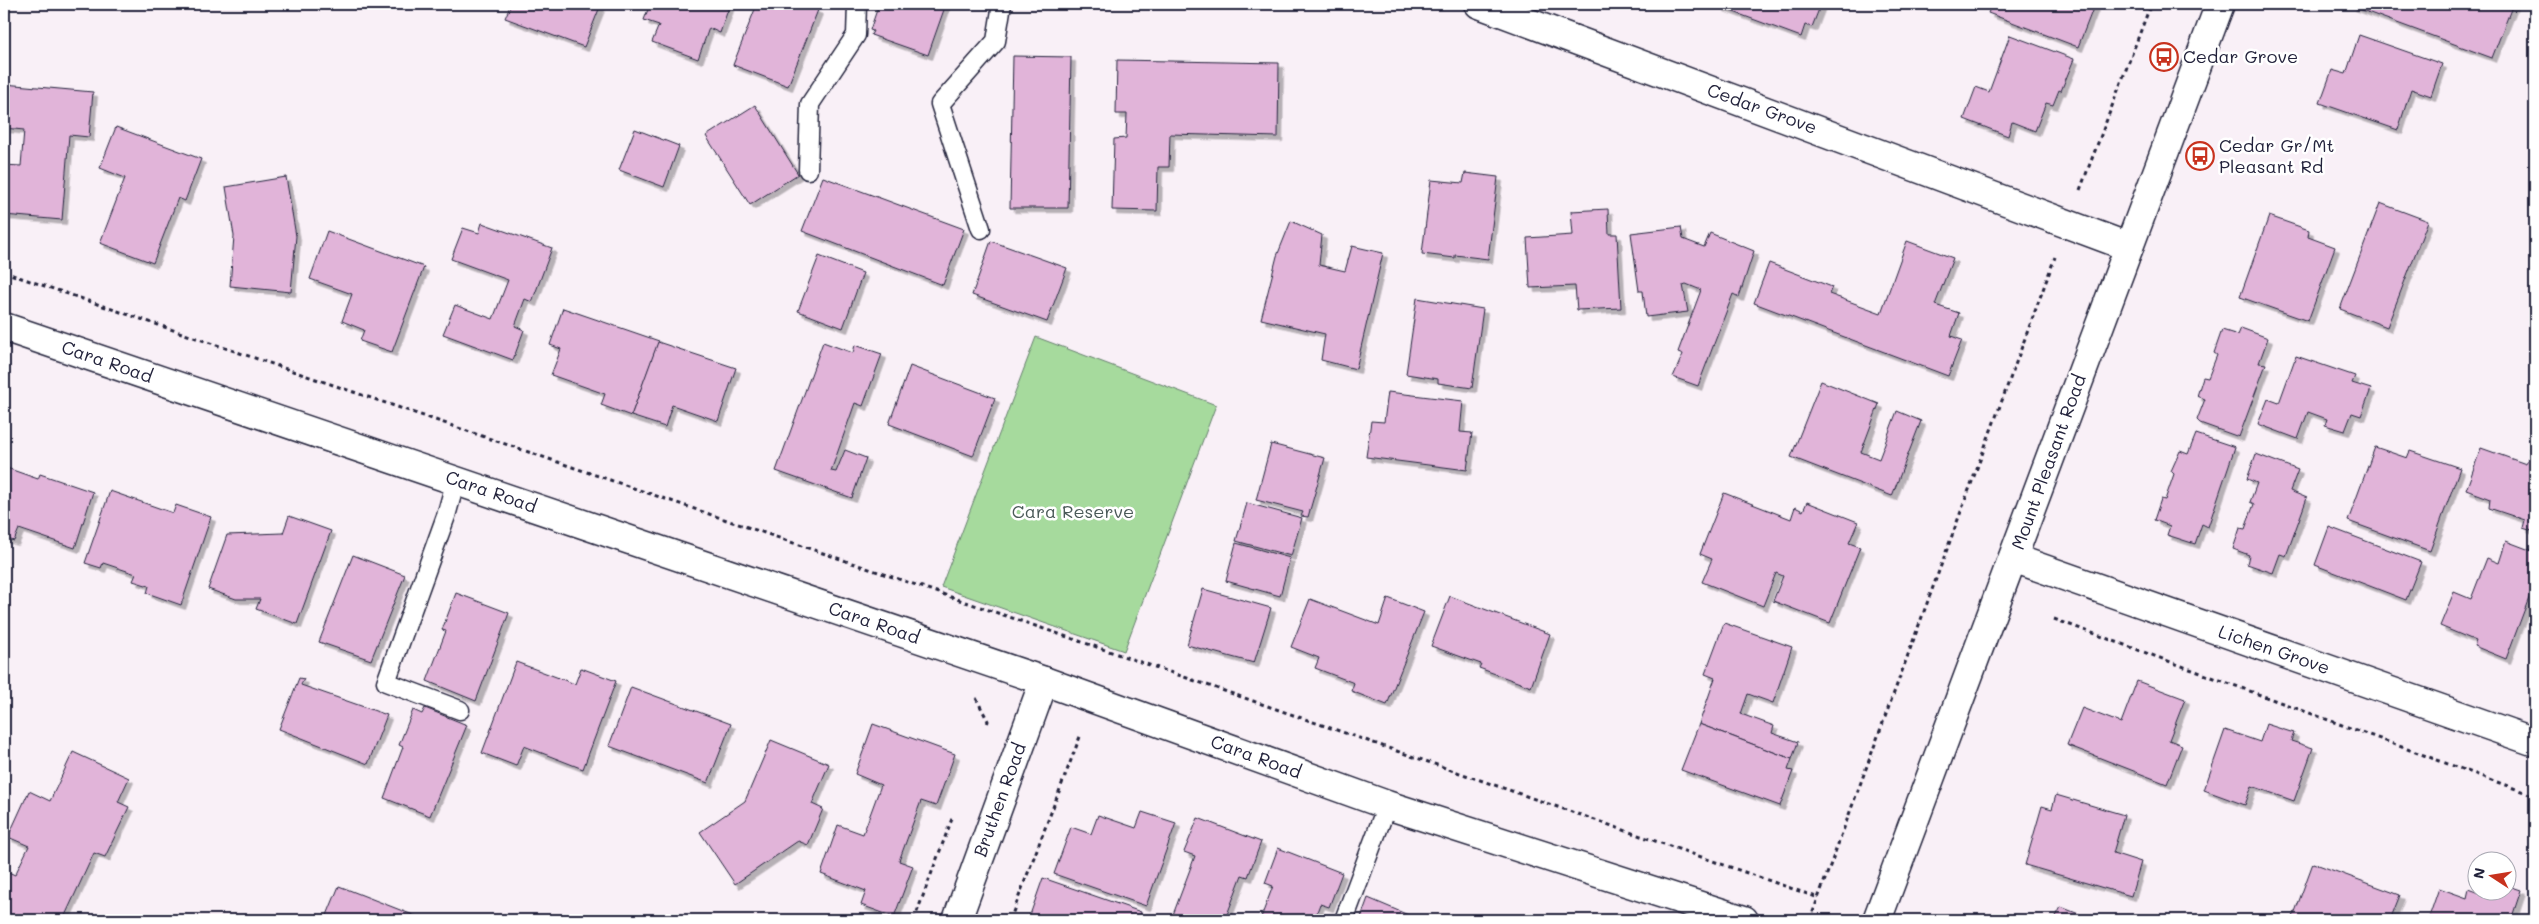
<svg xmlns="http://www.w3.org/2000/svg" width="2539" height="924" font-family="Mali,sans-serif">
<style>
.green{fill:#a6da9d;stroke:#647e6c}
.building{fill:#e1b4d9;stroke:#22223b;filter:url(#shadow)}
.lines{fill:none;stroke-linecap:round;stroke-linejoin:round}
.lane-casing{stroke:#22223b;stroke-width:21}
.street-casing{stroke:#22223b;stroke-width:31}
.secondary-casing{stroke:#22223b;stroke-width:31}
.path{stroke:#22223b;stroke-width:3;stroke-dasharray:4 4;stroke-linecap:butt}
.lane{stroke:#fff;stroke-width:18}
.street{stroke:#fff;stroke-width:28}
.secondary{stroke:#fff;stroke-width:28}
.labels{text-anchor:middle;stroke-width:5;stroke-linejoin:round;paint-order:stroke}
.poi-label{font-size:18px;fill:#22223b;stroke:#fff;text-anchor:start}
.street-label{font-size:18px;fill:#22223b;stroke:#fff}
.park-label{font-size:18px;fill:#4a5958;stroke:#fff}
</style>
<defs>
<filter id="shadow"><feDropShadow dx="4.5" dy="4.5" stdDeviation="0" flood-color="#0004"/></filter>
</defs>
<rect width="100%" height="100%" fill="#f9f0f7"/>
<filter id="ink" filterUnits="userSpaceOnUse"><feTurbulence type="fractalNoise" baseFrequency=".02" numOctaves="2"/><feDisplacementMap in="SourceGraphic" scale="10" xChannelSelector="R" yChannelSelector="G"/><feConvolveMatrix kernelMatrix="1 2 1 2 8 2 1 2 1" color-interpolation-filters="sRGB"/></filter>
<g filter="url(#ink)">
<polygon class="green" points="1036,337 1216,405 1124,651 941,587"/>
<g class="building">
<polygon points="511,4 601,4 584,47 505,18"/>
<polygon points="650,4 730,4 720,33 709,28 698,59 652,42 659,25 644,20"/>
<polygon points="757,4 802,4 818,10 788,86 733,65"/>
<polygon points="879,4 946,4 928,55 871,35 873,31 870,30"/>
<polygon points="1721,4 1821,4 1812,27 1805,25 1801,37 1720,7"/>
<polygon points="1992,4 2089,4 2094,6 2078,47 1988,13"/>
<polygon points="2352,4 2513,4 2492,58 2351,6"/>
<polygon points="2010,35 2074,59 2061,91 2059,90 2053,105 2046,103 2035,131 2012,122 2008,136 1964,119 1976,87 1989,92"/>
<polygon points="2359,35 2442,64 2431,96 2411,89 2398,130 2320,103 2332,70 2346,74"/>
<polygon points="1013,56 1071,57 1068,208 1010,208"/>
<polygon points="1117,60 1279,63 1278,137 1170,134 1169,167 1158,167 1157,211 1112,210 1114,139 1126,138 1127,114 1116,114"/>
<polygon points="4,84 93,92 89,137 69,135 62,220 4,215 4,165 21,166 24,130 4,128"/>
<polygon points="755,105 798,174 750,205 706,136"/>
<polygon points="116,127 201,159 185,201 178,198 153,263 100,243 125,178 100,168"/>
<polygon points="635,129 679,146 664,187 619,170"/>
<polygon points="1465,173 1498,177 1488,259 1455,255 1455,258 1422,254 1431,180 1463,183"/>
<polygon points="286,177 296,236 291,292 230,286 234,236 226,187"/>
<polygon points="823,177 964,229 943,285 802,231"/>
<polygon points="2380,203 2428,221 2387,327 2340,309"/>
<polygon points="1608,209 1609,234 1617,234 1621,308 1577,310 1575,286 1530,288 1527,238 1573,235 1571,211"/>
<polygon points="2269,216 2309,230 2308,237 2335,247 2308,321 2240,297"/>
<polygon points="1291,221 1322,235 1319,265 1345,271 1352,246 1383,253 1356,369 1321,360 1325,334 1261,319 1277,256"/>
<polygon points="482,223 552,248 532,302 525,299 515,326 524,330 513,360 443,334 455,305 493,319 508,280 451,259 463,228 479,233"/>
<polygon points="1681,227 1683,239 1704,247 1710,233 1754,251 1739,297 1733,294 1698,386 1673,377 1683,354 1678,352 1701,290 1686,284 1683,285 1688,312 1646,317 1643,291 1639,291 1631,233"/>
<polygon points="327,231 424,267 392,352 360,341 364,330 342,321 352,294 310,279"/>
<polygon points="991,241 1067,268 1047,322 972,295"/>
<polygon points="1907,241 1953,258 1935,305 1959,313 1951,336 1962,340 1948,376 1754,303 1769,263 1832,287 1829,294 1881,313"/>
<polygon points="819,256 863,273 843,328 798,311"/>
<polygon points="1417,298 1483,309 1472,388 1438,383 1438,379 1406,374"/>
<polygon points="563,308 659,341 631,416 601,405 605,394 551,375 561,349 550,345"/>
<polygon points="2241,328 2268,338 2259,363 2266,364 2239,437 2200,423 2197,420 2205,399 2197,396 2203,377 2208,378 2217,355 2214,353 2222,330 2238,335"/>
<polygon points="658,342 736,368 718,421 672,405 665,427 631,416"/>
<polygon points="823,342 853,353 855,345 882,354 863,406 855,403 831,471 836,472 845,450 866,458 852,498 776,471"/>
<polygon points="2296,356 2355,376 2352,383 2371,389 2361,416 2352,413 2345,431 2325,425 2327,419 2308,412 2298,439 2258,424 2268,399 2279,403"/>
<polygon points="910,366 995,398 973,456 889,424"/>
<polygon points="1821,381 1879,404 1861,452 1879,459 1897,411 1921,421 1892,496 1791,457"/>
<polygon points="1388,392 1463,401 1460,432 1472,433 1467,470 1366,457 1371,421 1384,422"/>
<polygon points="2196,434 2235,447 2208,527 2202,524 2195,544 2167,535 2170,526 2154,520 2161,499 2165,500 2174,474 2171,471 2180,451 2188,454"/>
<polygon points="2535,437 2535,532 2523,528 2525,520 2489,508 2490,499 2466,490 2481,448 2526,464"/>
<polygon points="1271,444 1325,458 1308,517 1301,516 1303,512 1256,500"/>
<polygon points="2375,447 2407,458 2410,451 2460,468 2430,551 2348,521"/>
<polygon points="2256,454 2298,470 2290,491 2307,498 2286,556 2280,554 2273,573 2247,564 2249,555 2233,549 2240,528 2245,529 2254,504 2250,502 2257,483 2247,479"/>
<polygon points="4,467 38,479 40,474 93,492 75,548 19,529 14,541 4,538 4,540"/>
<polygon points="110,491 173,513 176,505 211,517 181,605 147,593 149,586 133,581 136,574 103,563 101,568 85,563"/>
<polygon points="1724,493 1791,519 1795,507 1803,511 1807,502 1858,522 1849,543 1860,547 1830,623 1773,601 1783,576 1776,573 1763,606 1702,582 1712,559 1700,554"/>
<polygon points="1247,503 1302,518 1291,556 1236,541"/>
<polygon points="289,516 331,531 297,624 256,609 260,599 236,599 208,589 227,535 283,533"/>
<polygon points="2329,527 2421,562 2406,600 2315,565"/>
<polygon points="2506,541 2535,552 2535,582 2506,659 2474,646 2476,641 2440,626 2454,592 2471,599 2487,558 2499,563"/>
<polygon points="1236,543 1290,558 1280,596 1226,581"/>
<polygon points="353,555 405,575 371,660 319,642"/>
<polygon points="1203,589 1271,608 1254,663 1187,645"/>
<polygon points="456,593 509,613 476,701 427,681 446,631 442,630"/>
<polygon points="1450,596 1550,634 1531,687 1479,668 1481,664 1431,646"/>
<polygon points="1388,598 1424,612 1387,705 1351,691 1354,683 1315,668 1319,658 1291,647 1310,599 1379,625"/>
<polygon points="1724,623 1792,647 1773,703 1748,694 1741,714 1774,726 1772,733 1798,742 1792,759 1699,724 1715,678 1705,674"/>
<polygon points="516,662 575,684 581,668 616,681 583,769 524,746 516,766 482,753"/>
<polygon points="299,678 304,679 301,685 387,715 368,764 279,729"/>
<polygon points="2137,681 2185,699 2169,740 2182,745 2167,784 2067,745 2082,708 2121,723"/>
<polygon points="631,687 731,724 708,783 609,746"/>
<polygon points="425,708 467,725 430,816 384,798 403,747 399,745 413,710 422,714"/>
<polygon points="873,724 955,754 936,806 921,801 899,861 913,866 894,917 861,905 866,891 821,874 838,825 863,834 881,785 855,774"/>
<polygon points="1699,724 1792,759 1788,770 1793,771 1780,806 1681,770"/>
<polygon points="2266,724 2294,733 2291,741 2313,748 2294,801 2252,786 2245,805 2204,790 2225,730 2260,742"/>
<polygon points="771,740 829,764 812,804 823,809 808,845 798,841 735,884 700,832 745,801"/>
<polygon points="73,752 129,778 118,802 129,807 105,857 94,853 63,920 4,920 4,870 15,875 29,846 8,837 29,791 50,801"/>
<polygon points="2056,795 2124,815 2113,853 2141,862 2131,896 2025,865 2042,806 2052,809"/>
<polygon points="1142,812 1176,823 1146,906 1054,874 1071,827 1091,834 1098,815 1136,828"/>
<polygon points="1198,818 1261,842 1248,877 1242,875 1225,920 1171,920 1195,856 1184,852"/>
<polygon points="1278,848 1342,873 1329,907 1320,904 1314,920 1260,920 1273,886 1265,883"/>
<polygon points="2313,863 2400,895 2390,920 2292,920"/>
<polygon points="1043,878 1141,912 1139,920 1044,920 1030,915"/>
<polygon points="2506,885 2521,890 2511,920 2428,920 2439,888 2467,898 2469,889 2480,893 2506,892"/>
<polygon points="339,886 418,917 417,920 325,920"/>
<polygon points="1368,898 1420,920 1360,920"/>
<polygon points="2061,907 2094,920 2054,920"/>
</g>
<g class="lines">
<defs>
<g id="lane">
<polyline points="808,170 810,104 856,35 857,4"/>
<polyline points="981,229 940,104 996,41 1002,4"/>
<polyline points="456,480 446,516 386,682 460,710"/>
<polyline points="1344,920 1387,805"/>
</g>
<g id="street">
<polyline points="1479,4 2129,247"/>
<polyline points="4,327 1044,681 1387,805 1744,920"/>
<polyline points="2013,558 2535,742"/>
<polyline points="957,920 1044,681"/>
</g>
<polyline id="secondary" points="1877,920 2220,4"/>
</defs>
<use href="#lane" class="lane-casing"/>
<use href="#street" class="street-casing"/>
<use href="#secondary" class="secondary-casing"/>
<g class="path">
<polyline points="2080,190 2151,4"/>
<polyline points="4,272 1187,678 1819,898"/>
<polyline points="2054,619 2535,796"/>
<polyline points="976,698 988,721 987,724"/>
<polyline points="914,920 953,816"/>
<polyline points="1010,920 1081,734"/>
<polyline points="1810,920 2055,257"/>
</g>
<use href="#lane" class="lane"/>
<use href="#street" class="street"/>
<use href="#secondary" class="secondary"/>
</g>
</g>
<defs>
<symbol id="bus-ring" viewBox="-11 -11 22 22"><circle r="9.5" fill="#fff" stroke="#c8321e" stroke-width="1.5"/><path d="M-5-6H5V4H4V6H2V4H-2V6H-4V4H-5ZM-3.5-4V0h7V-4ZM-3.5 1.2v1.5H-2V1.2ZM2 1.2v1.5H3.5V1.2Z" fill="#c8321e"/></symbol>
</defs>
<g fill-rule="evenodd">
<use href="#bus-ring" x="2148" y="41" width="32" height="32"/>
<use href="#bus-ring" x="2184" y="140" width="32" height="32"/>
</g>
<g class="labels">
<g class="poi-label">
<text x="2183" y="63">Cedar Grove</text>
<text x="2219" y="152">Cedar Gr/Mt<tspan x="2219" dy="21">Pleasant Rd</tspan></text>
</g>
<g class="street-label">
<text transform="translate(1762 109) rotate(20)" y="6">Cedar Grove</text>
<text transform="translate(107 362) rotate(19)" y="6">Cara Road</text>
<text transform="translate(2049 462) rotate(-70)" y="6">Mount Pleasant Road</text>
<text transform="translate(491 492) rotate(19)" y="6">Cara Road</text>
<text transform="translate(874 623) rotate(19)" y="6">Cara Road</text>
<text transform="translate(2274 650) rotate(19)" y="6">Lichen Grove</text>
<text transform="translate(1256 757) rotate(20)" y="6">Cara Road</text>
<text transform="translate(1000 800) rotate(-70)" y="6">Bruthen Road</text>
</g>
<g class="park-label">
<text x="1073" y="518">Cara Reserve</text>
</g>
</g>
<rect width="2539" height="924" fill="none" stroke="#fff" stroke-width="20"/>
<rect x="10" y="10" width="2519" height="904" fill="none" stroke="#22223b" stroke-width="2" filter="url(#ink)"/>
<g transform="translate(2492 876) rotate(282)"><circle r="24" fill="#ffffff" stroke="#a7a7b1"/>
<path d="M0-4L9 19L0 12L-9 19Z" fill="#c8321e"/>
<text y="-8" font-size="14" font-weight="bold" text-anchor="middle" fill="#22223b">N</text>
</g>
</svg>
